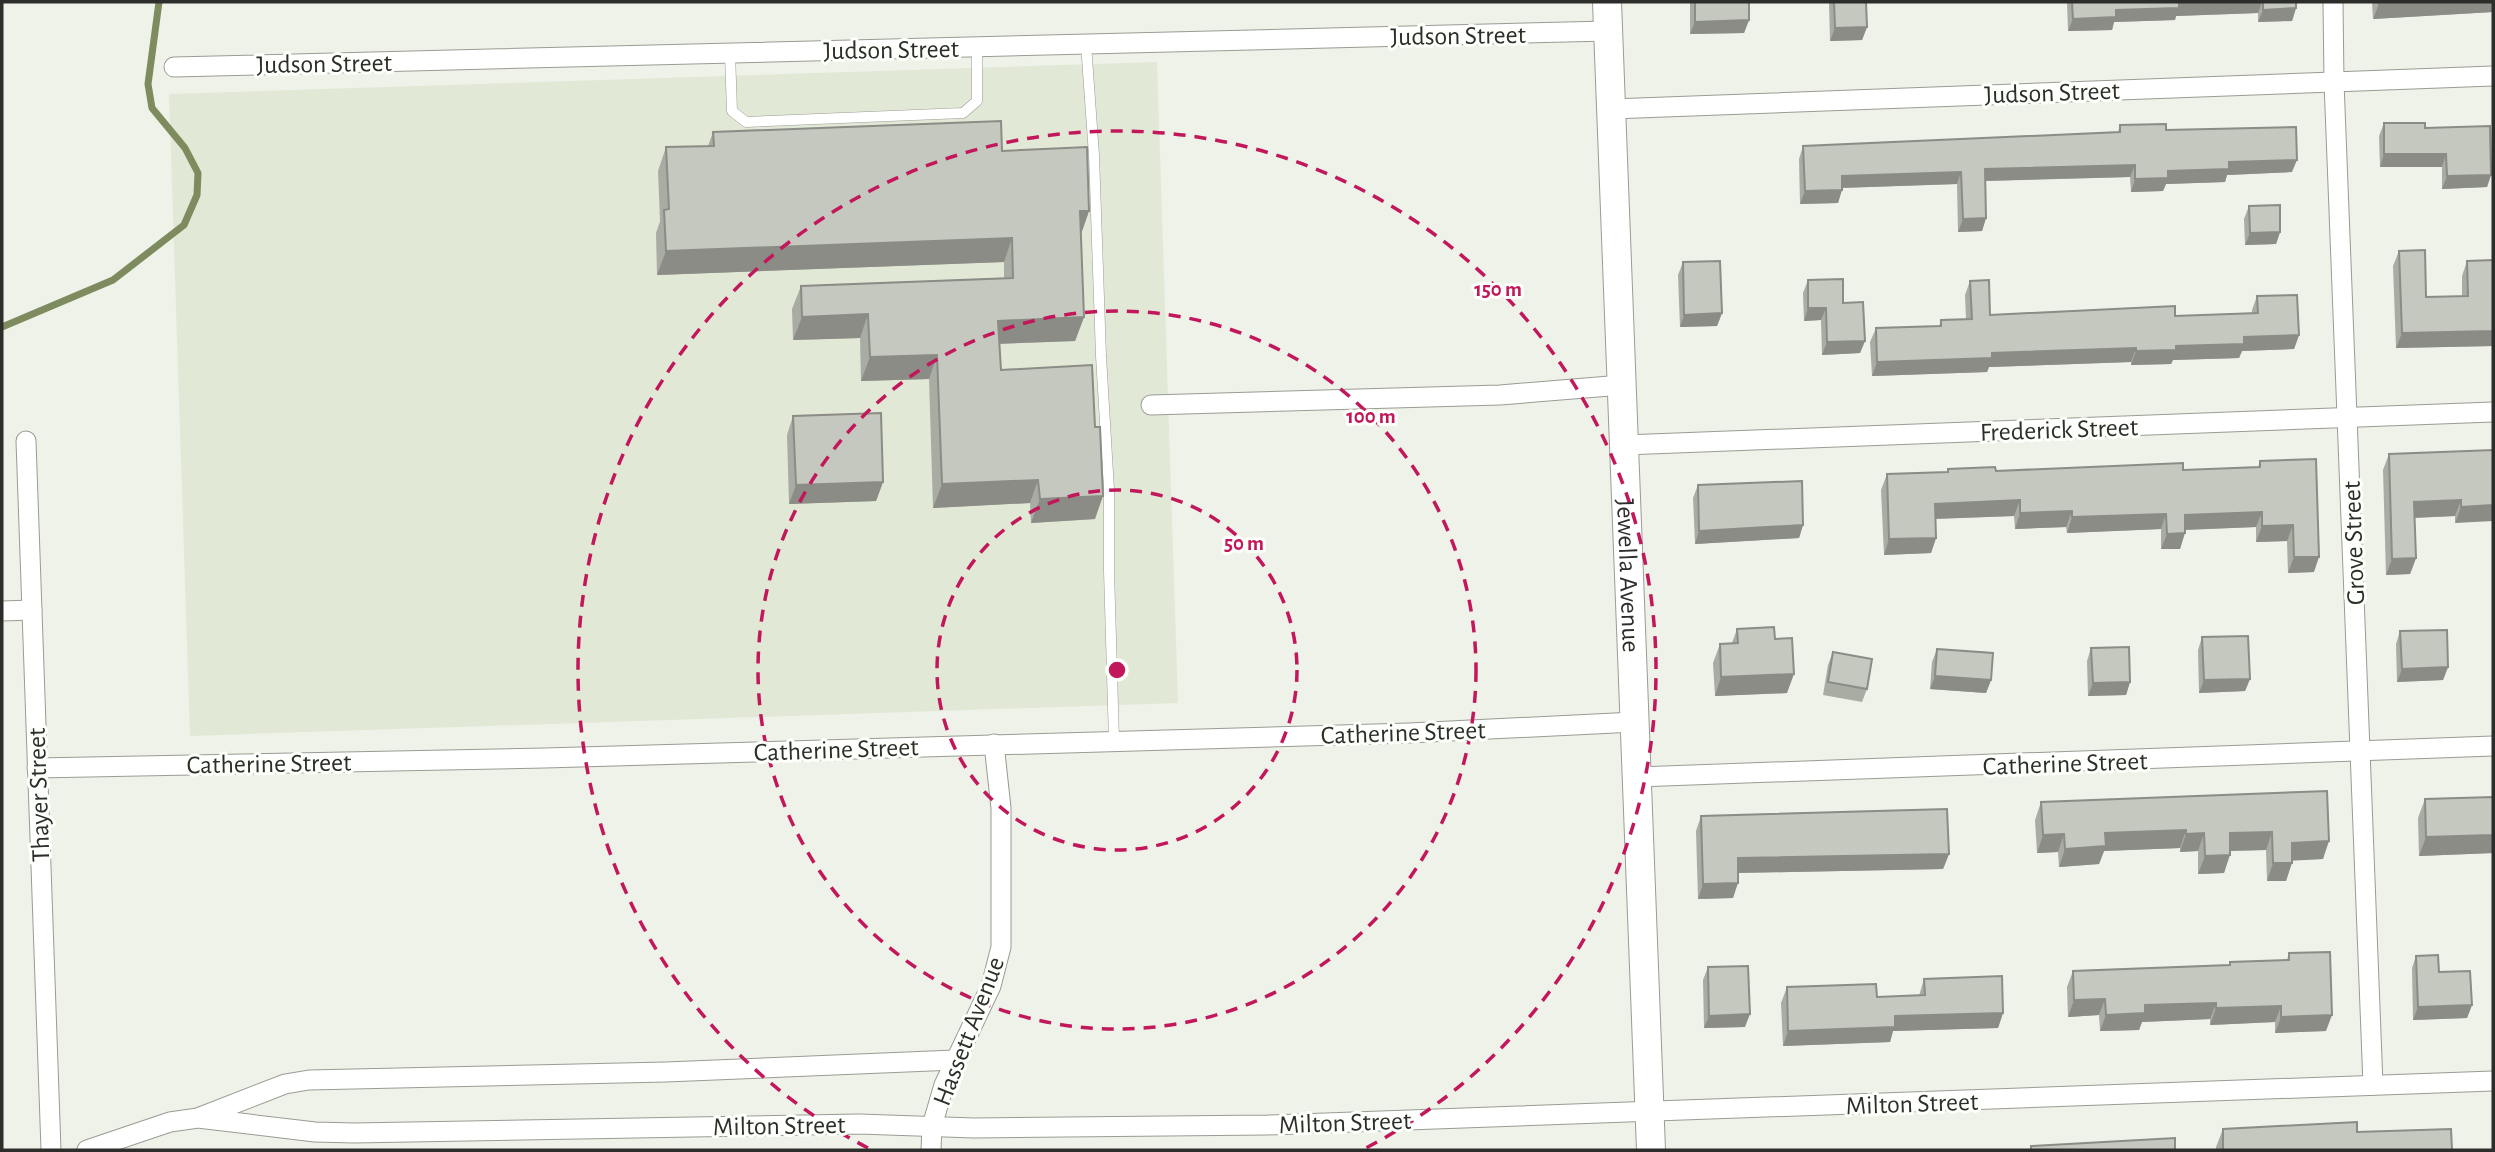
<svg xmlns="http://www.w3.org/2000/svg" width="2495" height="1152" font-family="'Alegreya Sans',sans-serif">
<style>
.built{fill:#e2e8d6}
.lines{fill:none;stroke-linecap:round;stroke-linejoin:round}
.stream{stroke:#7e8b5f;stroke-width:7}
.service-casing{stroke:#999c93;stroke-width:11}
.minor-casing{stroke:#999c93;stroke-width:21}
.secondary-casing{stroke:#999c93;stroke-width:30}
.service{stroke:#fff;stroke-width:10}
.minor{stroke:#fff;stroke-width:19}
.secondary{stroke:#fff;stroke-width:28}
.wall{fill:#a9aca3}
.shaded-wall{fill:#8a8c85}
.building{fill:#c5c8be;stroke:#8a8c85;stroke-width:2}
.ring{fill:none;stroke:#c2185b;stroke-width:3.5;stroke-dasharray:12 9}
.labels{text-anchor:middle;stroke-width:6;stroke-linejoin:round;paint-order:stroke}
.street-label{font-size:26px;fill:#2d2e2b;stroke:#fdfffb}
.centre{fill:#c2185b;stroke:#fdfffb;stroke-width:3.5}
.ring-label{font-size:21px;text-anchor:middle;font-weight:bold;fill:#c2185b;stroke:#fdfffb;stroke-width:6;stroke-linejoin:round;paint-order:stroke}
</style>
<rect width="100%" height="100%" fill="#eff2e8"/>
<polygon class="built" points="1157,62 1178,703 190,736 169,94"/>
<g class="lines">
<polyline class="stream" points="2,327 113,280 184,225 197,195 198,173 185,148 152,108 148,84 159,2"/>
<defs>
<g id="service">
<polyline points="1086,44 1094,155 1101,356 1109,490 1109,571 1114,741"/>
<polyline points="730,53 732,111 746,122 963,113 977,101 977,47"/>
</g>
<g id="minor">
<polyline points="2333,2 2334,82 2373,1085"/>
<polyline points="174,67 1608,31"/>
<polyline points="1611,109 2493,76"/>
<polyline points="1151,405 1500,395 1622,385"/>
<polyline points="26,441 51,1150"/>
<polyline points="1624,445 2493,412"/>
<polyline points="2,611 32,610"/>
<polyline points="37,768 545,758 1409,733 1635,722"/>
<polyline points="1637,777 2493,746"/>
<polyline points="200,1117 285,1084 309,1080 666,1072 955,1060"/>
<polyline points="87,1150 170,1122 198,1118 315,1132 354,1133 859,1124 974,1128 1267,1125 2493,1081"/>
<polyline points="931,1150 932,1126 944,1085 991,986 1001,947 1001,808 994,744"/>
</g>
<g id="secondary">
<path id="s1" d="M1607 2 1651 1150"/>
</g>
</defs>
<use href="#service" class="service-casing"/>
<use href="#minor" class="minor-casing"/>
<use href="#secondary" class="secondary-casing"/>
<use href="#service" class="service"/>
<use href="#minor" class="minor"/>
<use href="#secondary" class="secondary"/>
</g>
<g class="wall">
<polygon points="1690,2 1749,2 1749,20 1744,33 1690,34"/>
<polygon points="1829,2 1866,2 1867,27 1862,40 1830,41"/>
<polygon points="2067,2 2296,2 2296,8 2292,21 2258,22 2258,13 2176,16 2175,20 2114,22 2112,30 2068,31"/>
<polygon points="2372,2 2493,2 2493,12 2373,19"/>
<polygon points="2384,123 2425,128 2491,175 2487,187 2442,189 2442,167 2380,167 2379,136"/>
<polygon points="2120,125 2166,130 2292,172 2227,175 2225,182 2166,184 2163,191 2131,192 2130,177 1985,181 1986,218 1982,231 1958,232 1957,184 1842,188 1838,203 1800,204 1799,159 1803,146 2118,132"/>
<polygon points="713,132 1002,151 1089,211 1081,234 1084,317 1075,341 999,344 1001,370 1095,519 1031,523 1030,503 933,508 929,379 861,381 860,338 793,340 792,309 801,286 1004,278 1004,262 657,275 656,233 660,221 658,171 666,147 708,146"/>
<polygon points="2249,206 2280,232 2276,244 2245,245 2244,219"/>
<polygon points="2399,251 2426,297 2462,296 2462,276 2467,261 2493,260 2493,346 2396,348 2393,266"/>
<polygon points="1683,262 1722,313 1717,326 1680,327 1678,275"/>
<polygon points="1808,280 1865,341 1860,353 1822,355 1821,320 1804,321 1803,293"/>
<polygon points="1970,281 1990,315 2175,316 2252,313 2252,310 2257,296 2299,335 2294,349 2242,351 2239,358 2173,360 2171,364 2131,365 2131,362 1989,367 1987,372 1872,376 1870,342 1876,328 1939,326 1941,320 1966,319 1965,295"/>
<polygon points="793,416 883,482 876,501 789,504 787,435"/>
<polygon points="2493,450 2455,523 2455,516 2414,518 2416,558 2410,574 2386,575 2383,470 2389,454"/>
<polygon points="2316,459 2314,572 2288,573 2287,541 2256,542 2256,527 2185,530 2180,549 2161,549 2161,529 2067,533 2066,527 2015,529 2014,516 1935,519 1936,538 1931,553 1884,555 1881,490 1887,474 1947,472 1948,469 1996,471 2183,470 2258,467 2260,461"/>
<polygon points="1698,485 1803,525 1799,538 1695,544 1693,498"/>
<polygon points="1737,629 1787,693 1715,696 1713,663 1720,644 1732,643"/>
<polygon points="2400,631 2448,667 2443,680 2397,682 2396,644"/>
<polygon points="2202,637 2250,679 2245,691 2199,693 2198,650"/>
<polygon points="2091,648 2130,682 2126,695 2088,696 2087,661"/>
<polygon points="1937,649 1991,680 1986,693 1930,689 1932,662"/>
<polygon points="1833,652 1867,689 1862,702 1823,695 1828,665"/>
<polygon points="2327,791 2323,859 2292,860 2286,881 2267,881 2266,850 2230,851 2224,873 2198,874 2198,851 2180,852 2180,848 2104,851 2099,864 2059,867 2058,852 2037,853 2035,820 2041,802"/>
<polygon points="2493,797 2493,853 2419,856 2418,818 2425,799"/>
<polygon points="1701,816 1949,854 1943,869 1738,873 1733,898 1698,899 1696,831"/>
<polygon points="2289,953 2326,1031 2275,1033 2275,1022 2210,1025 2210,1019 2142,1022 2139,1030 2100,1031 2099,1015 2068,1017 2067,987 2073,971 2229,965 2230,962 2287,960"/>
<polygon points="2416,956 2439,972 2472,1005 2467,1018 2413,1020 2412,968"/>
<polygon points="1708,967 1745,1027 1704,1028 1703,980"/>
<polygon points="1924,979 2003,1013 1998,1028 1893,1031 1890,1042 1783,1046 1781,1003 1787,987 1877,997 1919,996"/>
<polygon points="2223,1129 2357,1132 2452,1150 2216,1150 2216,1147"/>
</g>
<g class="shaded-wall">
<polygon points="2222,2 2262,2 2258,13 2176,16 2175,20 2114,22 2112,30 2068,31 2073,19 2116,10 2179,3"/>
<polygon points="2417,2 2493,2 2493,12 2373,19 2379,4"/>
<polygon points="2296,8 2292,21 2258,22 2263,10"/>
<polygon points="1749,20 1744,33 1690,34 1695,22"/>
<polygon points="1867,27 1862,40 1830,41 1835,28"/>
<polygon points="2384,154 2446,154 2442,167 2380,167"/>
<polygon points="2297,160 2292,172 2227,175 2225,182 2166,184 2163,191 2131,192 2135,179 2168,171 2229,162"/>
<polygon points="2135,165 2130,177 1980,181 1985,169"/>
<polygon points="1961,172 1957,184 1837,188 1842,176"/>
<polygon points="2491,175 2487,187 2442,189 2447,176"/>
<polygon points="1842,190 1838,203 1800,204 1805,191"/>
<polygon points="1080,211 1089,211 1081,234"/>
<polygon points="1986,218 1982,231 1958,232 1963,219"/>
<polygon points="2280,232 2276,244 2245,245 2250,233"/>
<polygon points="1012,238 1004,262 657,275 666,251"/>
<polygon points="1808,308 1826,308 1821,320 1804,321"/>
<polygon points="1722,313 1717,326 1680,327 1684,315"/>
<polygon points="868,314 860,338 793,340 802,317"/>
<polygon points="1084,317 1075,341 989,344 998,321"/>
<polygon points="2493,331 2493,346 2396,348 2402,333"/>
<polygon points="2299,335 2294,349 2242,351 2239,358 2173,360 2171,364 2131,365 2136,351 2244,337"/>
<polygon points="1865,341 1860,353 1822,355 1827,342"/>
<polygon points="2136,348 2131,362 1989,367 1987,372 1872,376 1877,362 1992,353"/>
<polygon points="937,355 929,379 861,381 870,357"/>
<polygon points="1038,480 1030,503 933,508 942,484"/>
<polygon points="883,482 876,501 789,504 796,485"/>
<polygon points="1103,496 1095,519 1031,523 1040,499"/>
<polygon points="2020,500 2014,516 1929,519 1935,504"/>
<polygon points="2461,500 2455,516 2408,518 2414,502"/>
<polygon points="2493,505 2493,521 2455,523 2461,507"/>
<polygon points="2072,511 2066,527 2015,529 2020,513"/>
<polygon points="2262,512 2256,527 2179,530 2185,515"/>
<polygon points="2166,514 2161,529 2067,533 2072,517"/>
<polygon points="1803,525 1799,538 1695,544 1699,531"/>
<polygon points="2293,525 2287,541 2256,542 2262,526"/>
<polygon points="2185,533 2180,549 2161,549 2167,534"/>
<polygon points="1936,538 1931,553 1884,555 1889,539"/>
<polygon points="2294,557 2319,557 2314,572 2288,573"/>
<polygon points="2416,558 2410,574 2386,575 2392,559"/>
<polygon points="2448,667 2443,680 2397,682 2402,669"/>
<polygon points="1794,674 1787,693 1715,696 1721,677"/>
<polygon points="1935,676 1991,680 1986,693 1930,689"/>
<polygon points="2250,679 2245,691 2199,693 2204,680"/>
<polygon points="2130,682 2126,695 2088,696 2093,683"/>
<polygon points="2186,830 2180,848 2104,851 2099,864 2059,867 2065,849 2105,833"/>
<polygon points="2272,832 2266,850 2223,851 2230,833"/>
<polygon points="2204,833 2198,851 2180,852 2186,834"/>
<polygon points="2064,834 2058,852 2037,853 2043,835"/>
<polygon points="2493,835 2493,853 2419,856 2426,837"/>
<polygon points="2329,841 2323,859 2285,861 2292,843"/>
<polygon points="1949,854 1943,869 1732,873 1738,858"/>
<polygon points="2230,855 2224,873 2198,874 2205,856"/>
<polygon points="2273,863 2292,863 2286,881 2267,881"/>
<polygon points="1738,883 1733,898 1698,899 1703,884"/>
<polygon points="2105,999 2099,1015 2068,1017 2074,1000"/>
<polygon points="2216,1003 2210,1019 2142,1022 2139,1030 2100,1031 2106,1015 2145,1005"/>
<polygon points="2472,1005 2467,1018 2413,1020 2418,1007"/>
<polygon points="2281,1006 2275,1022 2210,1025 2216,1008"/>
<polygon points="2003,1013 1998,1028 1893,1031 1890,1042 1783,1046 1788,1031 1895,1016"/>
<polygon points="1750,1014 1745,1027 1704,1028 1709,1016"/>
<polygon points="2332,1015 2326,1031 2275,1033 2281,1017"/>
</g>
<g class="building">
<polygon points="1695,2 1749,2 1749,20 1695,22"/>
<polygon points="1834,2 1866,2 1867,27 1835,28"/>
<polygon points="2072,2 2222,2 2179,3 2179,8 2116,10 2116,17 2073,19"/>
<polygon points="2263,2 2296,2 2296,8 2263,10"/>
<polygon points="2378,2 2417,2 2379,4"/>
<polygon points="1001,121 1002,151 1087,147 1089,211 1080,211 1084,317 998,321 1001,370 1092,365 1095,427 1100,427 1103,496 1040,499 1038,480 942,484 937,355 870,357 868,314 802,317 801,286 1013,278 1012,238 666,251 664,210 669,209 666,147 714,146 713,132"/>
<polygon points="2384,123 2425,123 2425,128 2490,126 2491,175 2447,176 2446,154 2384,154"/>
<polygon points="2166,124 2166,130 2296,127 2297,160 2229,162 2229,169 2168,171 2168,178 2135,179 2135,165 1985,169 1986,218 1963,219 1961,172 1842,176 1842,190 1805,191 1803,146 2120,132 2120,125"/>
<polygon points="2280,205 2280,232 2250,233 2249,206"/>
<polygon points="2425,250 2426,297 2468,296 2467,261 2493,260 2493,331 2402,333 2399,251"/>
<polygon points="1720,261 1722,313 1684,315 1683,262"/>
<polygon points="1843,279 1843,303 1863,302 1865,341 1827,342 1826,308 1808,308 1808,280"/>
<polygon points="1989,280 1990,315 2175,306 2175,316 2258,313 2257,296 2297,295 2299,335 2244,337 2244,344 2176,346 2176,350 2136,351 2136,348 1992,353 1992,358 1877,362 1876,328 1941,326 1941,320 1972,319 1970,281"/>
<polygon points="881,413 883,482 796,485 793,416"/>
<polygon points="2493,450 2493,505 2461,507 2461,500 2414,502 2416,558 2392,559 2389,454"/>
<polygon points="2316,459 2319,557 2294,557 2293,525 2262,526 2262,512 2185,515 2185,533 2167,534 2166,514 2072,517 2072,511 2020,513 2020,500 1935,504 1936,538 1889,539 1887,474 1948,472 1948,469 1995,467 1996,471 2183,463 2183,470 2260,467 2260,461"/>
<polygon points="1802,481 1803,525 1699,531 1698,485"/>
<polygon points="1774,627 1775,639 1792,638 1794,674 1721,677 1720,644 1738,643 1737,629"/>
<polygon points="2447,630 2448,667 2402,669 2400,631"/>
<polygon points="2248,636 2250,679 2204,680 2202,637"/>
<polygon points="2129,647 2130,682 2093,683 2091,648"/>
<polygon points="1937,649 1993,653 1991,680 1935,676"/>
<polygon points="1833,652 1872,659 1867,689 1828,682"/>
<polygon points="2327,791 2329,841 2292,843 2292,863 2273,863 2272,832 2230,833 2230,855 2205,856 2204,833 2186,834 2186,830 2105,833 2106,846 2065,849 2064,834 2043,835 2041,802"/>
<polygon points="2493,797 2493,835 2426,837 2425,799"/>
<polygon points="1947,809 1949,854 1738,858 1738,883 1703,884 1701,816"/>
<polygon points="2330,952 2332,1015 2281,1017 2281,1006 2216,1008 2216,1003 2145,1005 2145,1013 2106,1015 2105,999 2074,1000 2073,971 2230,965 2230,962 2289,960 2289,953"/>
<polygon points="2438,955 2439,972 2470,971 2472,1005 2418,1007 2416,956"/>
<polygon points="1748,966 1750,1014 1709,1016 1708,967"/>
<polygon points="2002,976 2003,1013 1895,1016 1895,1027 1788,1031 1787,987 1876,984 1877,997 1925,995 1924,979"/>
<polygon points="2357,1122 2357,1132 2451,1129 2452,1150 2223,1150 2223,1129"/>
<polygon points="2175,1138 2175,1150 2031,1150 2031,1146"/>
</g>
<g class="ring">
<circle cx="1117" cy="670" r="180"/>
<circle cx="1117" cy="670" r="359"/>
<path d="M868 1148A539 539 0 1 1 1366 1148"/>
</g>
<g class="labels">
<g class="street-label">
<text transform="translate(1458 35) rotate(-1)" y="9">Judson Street</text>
<text transform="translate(891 49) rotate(-1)" y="9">Judson Street</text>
<text transform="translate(324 63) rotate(-1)" y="9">Judson Street</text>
<text transform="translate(2052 92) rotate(-2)" y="9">Judson Street</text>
<text transform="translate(2059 429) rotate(-2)" y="9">Frederick Street</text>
<text transform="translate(2353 543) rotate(-92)" y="9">Grove Street</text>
<text dy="9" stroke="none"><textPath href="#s1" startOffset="574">Jewella Avenue</textPath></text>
<text transform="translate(1403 732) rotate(-2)" y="9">Catherine Street</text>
<text transform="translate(836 749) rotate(-2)" y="9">Catherine Street</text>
<text transform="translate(269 763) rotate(-1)" y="9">Catherine Street</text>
<text transform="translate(2065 763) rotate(-2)" y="9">Catherine Street</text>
<text transform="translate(38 795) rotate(-92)" y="9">Thayer Street</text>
<text transform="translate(968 1031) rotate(-69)" y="9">Hassett Avenue</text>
<text transform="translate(1912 1103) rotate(-2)" y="9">Milton Street</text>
<text transform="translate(1345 1122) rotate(-2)" y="9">Milton Street</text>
<text transform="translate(779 1125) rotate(-1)" y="9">Milton Street</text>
</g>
</g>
<circle cx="1117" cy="670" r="10" class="centre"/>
<g class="ring-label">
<text x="1498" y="296">150 m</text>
<text x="1371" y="423">100 m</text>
<text x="1244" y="550">50 m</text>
</g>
<rect width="2495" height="1152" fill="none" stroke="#2d2e2b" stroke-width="7"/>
</svg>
